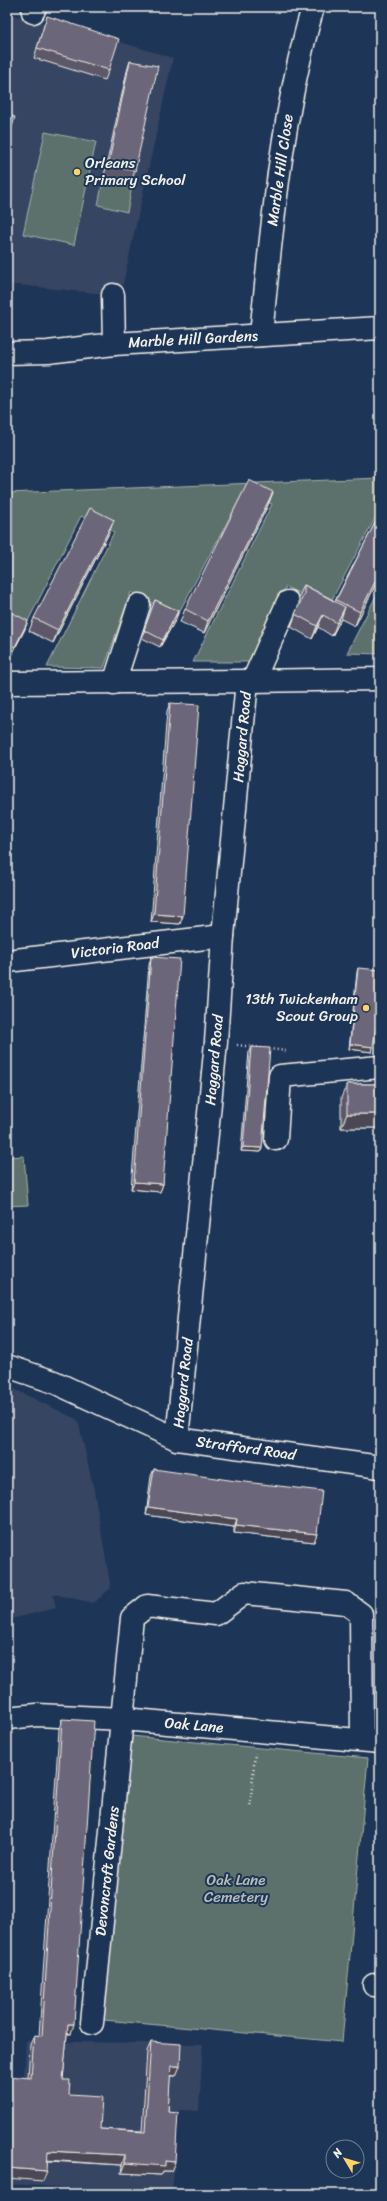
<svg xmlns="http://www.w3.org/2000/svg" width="387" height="2201" font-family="Sriracha,sans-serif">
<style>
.built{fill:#354462}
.green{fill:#5d716c;stroke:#a8b1aa}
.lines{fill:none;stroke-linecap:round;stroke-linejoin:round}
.minor-casing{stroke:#f4f1e8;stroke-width:25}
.path{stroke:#f4f1e8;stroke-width:2.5;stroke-dasharray:1 3;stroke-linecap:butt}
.minor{stroke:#1d3557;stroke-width:22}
.wall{fill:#5d5869;stroke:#f4f1e8}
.shaded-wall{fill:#4c4755;stroke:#f4f1e8}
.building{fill:#6c667a;stroke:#f4f1e8}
.poi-dot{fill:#ffd166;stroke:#1d3557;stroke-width:1.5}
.labels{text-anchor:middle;stroke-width:4;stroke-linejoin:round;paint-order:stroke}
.poi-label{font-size:15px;fill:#f4f1e8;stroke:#1d3557;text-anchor:start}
.street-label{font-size:15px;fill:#f4f1e8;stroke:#1d3557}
.park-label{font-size:15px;fill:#b8beb6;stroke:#1d3557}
</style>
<rect width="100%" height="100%" fill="#1d3557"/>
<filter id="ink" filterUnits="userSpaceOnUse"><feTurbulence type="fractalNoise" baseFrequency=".025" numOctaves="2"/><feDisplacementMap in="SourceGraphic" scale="8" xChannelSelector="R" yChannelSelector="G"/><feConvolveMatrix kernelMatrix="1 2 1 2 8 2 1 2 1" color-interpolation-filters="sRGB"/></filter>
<g filter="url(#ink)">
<g class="built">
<polygon points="7,13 50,26 52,21 173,58 123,284 122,320 102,321 104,294 7,284"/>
<polygon points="10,1387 78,1420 94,1490 111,1588 94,1603 53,1594 56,1608 7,1620 7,1393"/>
<polygon points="26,2041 203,2044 199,2111 179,2110 172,2194 7,2184 7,2077 24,2078"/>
</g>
<g class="green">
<polygon points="45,132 96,142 74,245 23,234"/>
<polygon points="103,180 132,187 127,212 98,205"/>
<polygon points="380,478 380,509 328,607 286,587 249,662 193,662 272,504 244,491 177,616 131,592 104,668 47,667 114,532 81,516 26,625 7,615 7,493"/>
<polygon points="380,588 380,654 347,653"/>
<polygon points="24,1156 28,1205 7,1206 7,1157"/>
<polygon points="131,1736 368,1758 342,2042 104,2020"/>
</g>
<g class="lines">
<defs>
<g id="minor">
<polyline points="33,12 35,7"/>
<polyline points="113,295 114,344"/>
<path d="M261 335C272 224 282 114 313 7"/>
<polyline points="7,353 48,352 114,344 380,328"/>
<polyline points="247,681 380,679"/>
<polyline points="253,681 288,602"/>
<polyline points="7,683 247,681 223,936 216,1042 177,1439"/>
<polyline points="114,683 139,605"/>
<polyline points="7,961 223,936"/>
<polyline points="276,1139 280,1076 380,1067"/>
<polyline points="7,1366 54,1382 177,1439 380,1467"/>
<polyline points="7,1718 37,1715 123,1719 380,1742"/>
<polyline points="374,1985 380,1986"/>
<polyline points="92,2023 132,1618 147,1606 216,1614 244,1593 346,1603 361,1614 362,1740"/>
</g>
</defs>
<use href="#minor" class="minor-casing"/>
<g class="path">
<polyline points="237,1045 286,1051"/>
<polyline points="250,1809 255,1753"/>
</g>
<use href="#minor" class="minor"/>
</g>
<g class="wall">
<polygon points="47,16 109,70 105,80 34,58"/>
<polygon points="130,61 135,171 131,182 104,176 127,71"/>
<polygon points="273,492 268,505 204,633 180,622 185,609"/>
<polygon points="380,513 380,576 355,626 341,619 332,636 318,627 312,639 291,627 299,605 299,597 304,585 335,601"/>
<polygon points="109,533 53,643 29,631 34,618"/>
<polygon points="155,600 178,611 176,619 160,647 142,638"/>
<polygon points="7,610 25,629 12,654 7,652"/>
<polygon points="170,703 180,924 151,922 167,711"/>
<polygon points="151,957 163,1184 160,1192 131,1189 149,965"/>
<polygon points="358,968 380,1025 376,1025 373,1047 372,1052 349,1049 357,972"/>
<polygon points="251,1047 261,1152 241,1151 249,1051"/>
<polygon points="347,1084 380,1084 380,1128 341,1128 341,1098"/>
<polygon points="154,1469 314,1542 234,1533 234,1527 146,1515 151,1476"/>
<polygon points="62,1719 71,2034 67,2034 63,2080 69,2095 100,2129 142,2131 147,2051 151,2042 176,2076 170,2076 168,2112 171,2171 163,2171 161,2175 121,2173 122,2165 48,2161 43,2181 28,2078 30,2045 34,2035 39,2036 59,1729"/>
</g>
<g class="shaded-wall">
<polygon points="273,492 268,505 204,633 208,621"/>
<polygon points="114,520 109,533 53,643 58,630"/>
<polygon points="380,572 380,576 355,626 360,612"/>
<polygon points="345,607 341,619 332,636 337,623"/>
<polygon points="178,611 176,619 160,647 163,640"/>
<polygon points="323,615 318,627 312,639 317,626"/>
<polygon points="28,621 25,629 12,654 15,647"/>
<polygon points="154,914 183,916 180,924 151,922"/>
<polygon points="377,1021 380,1021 380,1025 375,1025"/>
<polygon points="350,1044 373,1047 372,1052 349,1049"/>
<polygon points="347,1114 380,1114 380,1128 341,1128"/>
<polygon points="243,1147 262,1148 261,1152 241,1151"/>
<polygon points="134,1182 163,1184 160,1192 131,1189"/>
<polygon points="148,1507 237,1519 234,1527 146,1515"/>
<polygon points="236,1525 317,1534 314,1542 234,1533"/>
<polygon points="68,2024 74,2024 71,2034 65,2033"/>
<polygon points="171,2066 180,2066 176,2076 167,2075"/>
<polygon points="48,2151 125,2155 122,2165 45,2160"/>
<polygon points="165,2161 175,2162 171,2171 163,2171 161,2175 121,2173 125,2163"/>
<polygon points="7,2168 47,2171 43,2181 7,2178"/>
</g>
<g class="building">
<polygon points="47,16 119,39 109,70 37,48"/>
<polygon points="130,61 158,66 135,171 108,166"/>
<polygon points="7,115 15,117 7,143"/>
<polygon points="7,169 11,170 7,183"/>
<polygon points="249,480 273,492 208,621 185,609"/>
<polygon points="90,508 114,520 58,630 34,618"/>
<polygon points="380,513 380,572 360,612 336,600"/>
<polygon points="304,585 345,607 337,623 323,615 317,626 295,614 304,594"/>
<polygon points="155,600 178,611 163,640 144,630"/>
<polygon points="7,610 28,621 15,647 7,642"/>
<polygon points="170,703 199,705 183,916 154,914"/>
<polygon points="151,957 180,959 163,1184 134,1182"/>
<polygon points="358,968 380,970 380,1021 377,1021 373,1047 350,1044"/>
<polygon points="251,1047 270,1048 262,1148 243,1147"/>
<rect x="347" y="1084" width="33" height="30"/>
<polygon points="154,1469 236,1481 322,1491 317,1534 236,1525 237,1519 148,1507"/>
<polygon points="62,1719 94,1721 74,2024 68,2024 63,2080 70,2080 69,2095 102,2097 100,2129 145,2132 151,2042 181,2044 180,2066 171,2066 168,2112 178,2113 175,2162 165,2161 165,2166 125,2163 125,2155 48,2151 47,2171 7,2168 7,2076 31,2078 34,2035 42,2036"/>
</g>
</g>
<g class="poi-dot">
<circle cx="77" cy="172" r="4"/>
<circle cx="366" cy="1008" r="4"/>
</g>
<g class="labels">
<g class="poi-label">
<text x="85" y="168">Orleans<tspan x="85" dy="17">Primary School</tspan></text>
<text x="358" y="1004" text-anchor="end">13th Twickenham<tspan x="358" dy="17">Scout Group</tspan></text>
</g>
<g class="street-label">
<text transform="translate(280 170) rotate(-82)" y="5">Marble Hill Close</text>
<text transform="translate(193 339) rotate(-3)" y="5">Marble Hill Gardens</text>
<text transform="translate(242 737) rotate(-85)" y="5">Haggard Road</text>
<text transform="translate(115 948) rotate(-7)" y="5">Victoria Road</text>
<text transform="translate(214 1060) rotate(-85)" y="5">Haggard Road</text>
<text transform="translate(183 1383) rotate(-84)" y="5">Haggard Road</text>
<text transform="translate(246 1448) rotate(8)" y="5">Strafford Road</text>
<text transform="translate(194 1725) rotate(5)" y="5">Oak Lane</text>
<text transform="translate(107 1871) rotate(-84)" y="5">Devoncroft Gardens</text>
</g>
<g class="park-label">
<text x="236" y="1885">Oak Lane<tspan x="236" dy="17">Cemetery</tspan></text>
</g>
</g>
<rect width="387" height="2201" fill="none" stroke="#1d3557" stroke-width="24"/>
<rect x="12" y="12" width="363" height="2177" fill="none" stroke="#f4f1e8" stroke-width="1.5" filter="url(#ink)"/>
<g transform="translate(345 2159) rotate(308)"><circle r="19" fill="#1d3557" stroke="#738091"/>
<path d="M0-3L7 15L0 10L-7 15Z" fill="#ffd166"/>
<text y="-6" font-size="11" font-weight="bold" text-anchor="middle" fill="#f4f1e8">N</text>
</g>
</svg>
